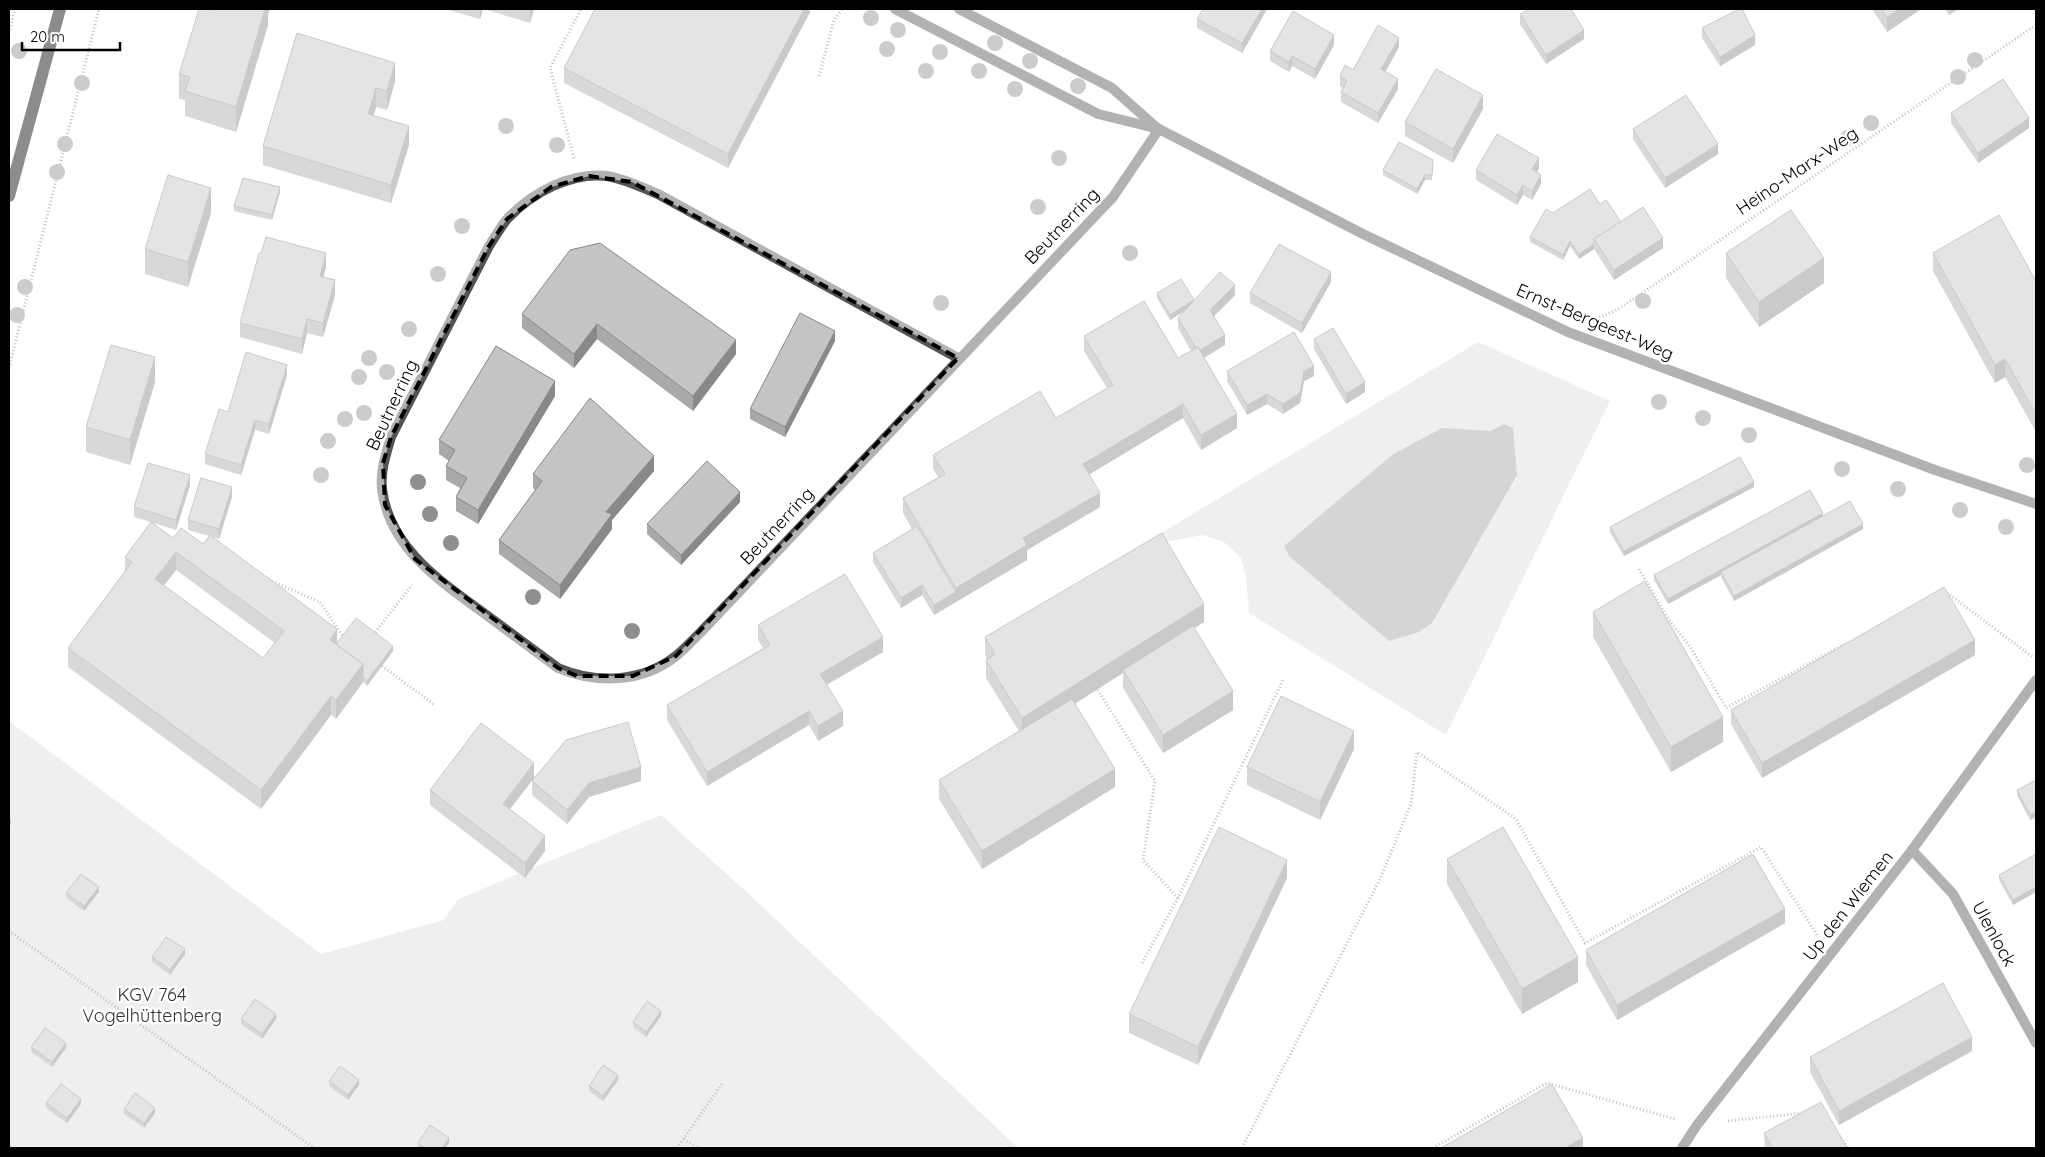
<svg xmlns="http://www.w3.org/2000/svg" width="2045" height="1157" font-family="Quicksand,sans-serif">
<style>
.green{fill:#dcdcdc}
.water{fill:#a3a3a3}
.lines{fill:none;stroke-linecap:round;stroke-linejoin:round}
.path{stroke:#777;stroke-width:3;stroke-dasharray:1 2.5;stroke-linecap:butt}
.minor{stroke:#555;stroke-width:10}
.tertiary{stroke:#555;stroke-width:10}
.primary{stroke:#000;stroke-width:12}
.tree{fill:#8f8f8f}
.wall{fill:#a9a9a9;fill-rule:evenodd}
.shaded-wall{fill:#898989}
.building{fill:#c4c4c4;stroke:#898989;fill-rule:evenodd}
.marked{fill:none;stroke:#000;stroke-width:4;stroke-dasharray:10 6;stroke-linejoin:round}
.labels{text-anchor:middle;stroke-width:5;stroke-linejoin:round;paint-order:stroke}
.street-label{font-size:18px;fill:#000;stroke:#fff}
.park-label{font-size:18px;fill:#333;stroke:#fff}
</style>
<rect width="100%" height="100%" fill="#fff"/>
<g class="green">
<polygon points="1478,342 1610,401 1446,735 1249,613 1246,576 1241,558 1224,542 1203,535 1138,547"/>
<polygon points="9,721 321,954 444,920 458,899 661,815 749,894 1018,1148 9,1148"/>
</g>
<polygon class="water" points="1504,424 1513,428 1517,475 1432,623 1419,632 1389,641 1289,556 1284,546 1392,455 1442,428 1491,431"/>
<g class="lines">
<g class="path">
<polyline points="9,33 15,9"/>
<polyline points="819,76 834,20 842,9"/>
<polyline points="574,158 550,68 581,9"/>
<polyline points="1596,319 1617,310 2036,25"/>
<polyline points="9,368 99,9"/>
<polyline points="1639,569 1669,620 1691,648 1726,708 1847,643"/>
<polyline points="269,580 320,602 344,638"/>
<polyline points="1947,593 2034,658"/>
<polyline points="373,635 412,585"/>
<polyline points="382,666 435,705"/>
<polyline points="1096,687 1155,781 1143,860 1178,898"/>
<polyline points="9,931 314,1148"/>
<polyline points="1142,963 1178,898 1283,680"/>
<polyline points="1728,1121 1803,1113"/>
<polyline points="1837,1132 1848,1148"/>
<polyline points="684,1139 697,1148"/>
<polyline points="677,1148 722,1084"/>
<polyline points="1242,1148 1380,879 1411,804 1417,752 1516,819 1585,943 1761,847 1817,935"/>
<polyline points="1433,1148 1547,1083 1675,1119"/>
</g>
<g class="minor">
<path d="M958 358 658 194C641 187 625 179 607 176 571 172 533 192 508 218 501 226 495 237 489 246L391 437C386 454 380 471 382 489 389 548 441 582 485 614 509 632 534 650 558 668 596 684 642 683 676 656 685 649 693 640 701 632L1113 197 1159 129"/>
<polyline points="1912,850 1953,894 2036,1043"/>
<polyline points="1682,1148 1697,1125 1912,850 2036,680"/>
</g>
<g class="tertiary">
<polyline points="895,9 1098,114 1159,129 1363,234 1568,332 1935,470 2036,504"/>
<polyline points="959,9 1112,88 1156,127"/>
</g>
<polyline class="primary" points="9,196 60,9"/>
</g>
<g class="tree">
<circle cx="871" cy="18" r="8"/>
<circle cx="898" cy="30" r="8"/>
<circle cx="995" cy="43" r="8"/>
<circle cx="887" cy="49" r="8"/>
<circle cx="19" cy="51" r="8"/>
<circle cx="940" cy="52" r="8"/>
<circle cx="1975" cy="60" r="8"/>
<circle cx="1030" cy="61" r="8"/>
<circle cx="926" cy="71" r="8"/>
<circle cx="979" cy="71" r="8"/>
<circle cx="1958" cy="77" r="8"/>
<circle cx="82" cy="83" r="8"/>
<circle cx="1078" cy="86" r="8"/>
<circle cx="1015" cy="89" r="8"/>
<circle cx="1871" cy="123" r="8"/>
<circle cx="506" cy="126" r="8"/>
<circle cx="1848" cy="138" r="8"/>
<circle cx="65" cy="144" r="8"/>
<circle cx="557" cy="145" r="8"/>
<circle cx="1059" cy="158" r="8"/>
<circle cx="57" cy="172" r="8"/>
<circle cx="1038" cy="207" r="8"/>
<circle cx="462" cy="226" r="8"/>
<circle cx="1130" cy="253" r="8"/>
<circle cx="438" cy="274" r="8"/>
<circle cx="25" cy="287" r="8"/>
<circle cx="1643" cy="301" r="8"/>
<circle cx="941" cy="303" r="8"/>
<circle cx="17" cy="315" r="8"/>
<circle cx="409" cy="329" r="8"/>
<circle cx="369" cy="358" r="8"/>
<circle cx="387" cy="372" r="8"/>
<circle cx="359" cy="377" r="8"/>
<circle cx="1659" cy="402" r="8"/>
<circle cx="364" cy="413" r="8"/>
<circle cx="1703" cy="418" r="8"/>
<circle cx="345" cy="419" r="8"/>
<circle cx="1749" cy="435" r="8"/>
<circle cx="328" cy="441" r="8"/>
<circle cx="2027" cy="465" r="8"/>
<circle cx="1842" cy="469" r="8"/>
<circle cx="321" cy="475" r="8"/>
<circle cx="418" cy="482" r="8"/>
<circle cx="1898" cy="489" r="8"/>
<circle cx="1960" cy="510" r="8"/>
<circle cx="430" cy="514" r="8"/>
<circle cx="2006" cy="527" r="8"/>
<circle cx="451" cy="543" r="8"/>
<circle cx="533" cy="597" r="8"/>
<circle cx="632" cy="631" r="8"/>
</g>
<g class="wall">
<polygon points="213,9 270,9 268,14 268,25 236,132 185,116 185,100 179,99 179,74"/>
<polygon points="445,9 483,9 480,19"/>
<polygon points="484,9 534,9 530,23"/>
<polygon points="810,9 810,12 728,168 564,83 564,68"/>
<polygon points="1267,9 1242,53 1197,28 1197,19"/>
<polygon points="1872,9 1921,9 1887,32"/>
<polygon points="1945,9 1958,9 1949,15"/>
<polygon points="1520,14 1584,39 1546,64 1520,24"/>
<polygon points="1702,28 1755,45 1720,66 1702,38"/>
<polygon points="297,33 395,81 387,110 376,107 374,116 409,145 391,203 263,165 263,146"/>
<polygon points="1334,45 1315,79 1292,66 1289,72 1270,61 1270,51"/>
<polygon points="1399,47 1385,72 1398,89 1378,123 1341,102 1341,92 1343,88 1340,86 1340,76"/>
<polygon points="1483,109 1453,163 1405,136 1405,122"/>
<polygon points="1951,113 2029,128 1978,163 1951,123"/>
<polygon points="1633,129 1718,154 1665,188 1633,139"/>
<polygon points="1433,160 1432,180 1425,180 1417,194 1383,175 1383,170"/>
<polygon points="1539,168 1537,172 1541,184 1532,200 1523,195 1517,205 1476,180 1476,170"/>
<polygon points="280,192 272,220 234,211 234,206"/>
<polygon points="1600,204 1621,222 1663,248 1614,280 1594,249 1579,259 1570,246 1563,260 1530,242 1530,237 1553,213"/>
<polygon points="211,213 188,287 145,274 145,249"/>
<polygon points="1726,253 1824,283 1759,327 1726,278"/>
<polygon points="1933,253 2036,281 2036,432 2005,377 1995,383 1933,271"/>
<polygon points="326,267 323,277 335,295 323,337 307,333 302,354 240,337 240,323"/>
<polygon points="1331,282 1302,333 1250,303 1250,293"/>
<polygon points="1157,293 1194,300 1235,295 1214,316 1225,345 1204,358 1237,428 1201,450 1183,418 1090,474 1100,507 1027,550 1027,560 934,615 922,595 901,608 873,562 873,553 912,529 903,513 903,498 938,477 933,469 933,455 1056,418 1107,388 1084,351 1084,336 1178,358 1191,351 1178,328 1178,318 1184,311 1170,320 1157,298"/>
<polygon points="522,314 736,340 736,354 693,411 597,339 574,368 522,328"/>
<polygon points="1314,339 1365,392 1346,404 1314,349"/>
<polygon points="835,341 785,437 750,419 750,409"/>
<polygon points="1227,371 1314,376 1304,381 1300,403 1283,414 1267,404 1247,415 1227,381"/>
<polygon points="287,375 269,434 255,430 241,475 205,464 205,454 228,412"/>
<polygon points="155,382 130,465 86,452 86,427"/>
<polygon points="555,396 478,524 456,511 456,497 460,488 446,480 446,466 449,461 439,454 439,440"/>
<polygon points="654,471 612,520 612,529 560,599 499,554 499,540 535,490 533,488 533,474"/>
<path d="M190 485 176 530 153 523 173 538 203 544 209 536 188 530V520L232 497 219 539 211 536 337 643 393 651 367 686 363 682 336 719 331 715 261 809 68 667V648L125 571V557L151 522 134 517V507ZM176 570 275 643 263 658 164 585Z"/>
<polygon points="1754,487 1624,556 1610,532 1610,527"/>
<polygon points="740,502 681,565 647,534 647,524"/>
<polygon points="1823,516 1863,529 1734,601 1721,577 1721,575 1668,604 1654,580 1654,575"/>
<polygon points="1593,612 1723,742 1671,772 1593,637"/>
<polygon points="1204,622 1194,628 1233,710 1163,753 1123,688 1123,673 1075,704 1115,787 982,869 939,799 939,780 1019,731 986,678 986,660 987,659 985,655 985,637"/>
<polygon points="758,625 883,652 827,685 843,726 818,741 809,725 707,786 667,720 667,705 763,648 758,640"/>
<polygon points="1975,655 1762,778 1731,724 1731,710"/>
<polygon points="1354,749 1320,820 1247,785 1247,767"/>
<polygon points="534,778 510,809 545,851 525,878 430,805 430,790"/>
<polygon points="2036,780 2036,817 2030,820 2017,795 2017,790"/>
<polygon points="532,781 641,781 589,797 567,824 532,795"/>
<polygon points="2036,854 2013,905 1999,880 1999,875"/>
<polygon points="1447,859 1578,982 1522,1014 1447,884"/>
<polygon points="1287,878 1198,1065 1129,1033 1129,1014"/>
<polygon points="99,892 84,911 66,898 66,893"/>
<polygon points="1785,923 1617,1020 1586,965 1586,950"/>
<polygon points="185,954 170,975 152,962 152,957"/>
<polygon points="661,1016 646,1037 633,1027 633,1022"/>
<polygon points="241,1019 276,1019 262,1039 241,1024"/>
<polygon points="31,1047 66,1048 52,1067 31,1052"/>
<polygon points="1972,1051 1839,1125 1810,1072 1810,1057"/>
<polygon points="618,1080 603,1101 589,1091 589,1086"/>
<polygon points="329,1081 359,1085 348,1100 329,1086"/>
<polygon points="46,1103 81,1104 67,1123 46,1108"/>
<polygon points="124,1109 155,1113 144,1128 124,1114"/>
<polygon points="1764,1133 1847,1148 1765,1148"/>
<polygon points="418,1143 449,1143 445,1148 418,1148"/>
</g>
<g class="shaded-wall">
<polygon points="265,9 270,9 268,14 268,25 236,132 236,107"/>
<polygon points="480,9 483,9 480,19"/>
<polygon points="530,9 534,9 530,23"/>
<polygon points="804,9 810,9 810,12 728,168 728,154"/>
<polygon points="1262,9 1267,9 1242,53 1242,43"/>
<polygon points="1900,9 1921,9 1887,32 1887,17"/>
<polygon points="1949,9 1958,9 1949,15"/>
<polygon points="1584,30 1584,39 1546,64 1546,55"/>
<polygon points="1334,35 1334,45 1315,79 1315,69"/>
<polygon points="1755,35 1755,45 1720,66 1720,57"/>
<polygon points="1399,38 1399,47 1381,79 1381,69"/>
<polygon points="1292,56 1292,66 1289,72 1289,62"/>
<polygon points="395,63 395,81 387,110 387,91"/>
<polygon points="1398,79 1398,89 1378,123 1378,113"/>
<polygon points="376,88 376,107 368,133 368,114"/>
<polygon points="1483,95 1483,109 1453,163 1453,149"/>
<polygon points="2029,118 2029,128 1978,163 1978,153"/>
<polygon points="409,126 409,145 391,203 391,185"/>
<polygon points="1718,144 1718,154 1665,188 1665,178"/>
<polygon points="1539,158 1539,168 1532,179 1532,169"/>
<polygon points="1425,175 1425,180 1417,194 1417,189"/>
<polygon points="1541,175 1541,184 1532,200 1532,191"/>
<polygon points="1523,185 1523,195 1517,205 1517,195"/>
<polygon points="280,187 280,192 272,220 272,215"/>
<polygon points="211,188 211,213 188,287 188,262"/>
<polygon points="1663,238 1663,248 1614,280 1614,270"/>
<polygon points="1570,241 1570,246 1563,260 1563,255"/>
<polygon points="1594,244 1594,249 1579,259 1579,254"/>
<polygon points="326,253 326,267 320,291 320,276"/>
<polygon points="1824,258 1824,283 1759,327 1759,302"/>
<polygon points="1331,272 1331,282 1302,333 1302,323"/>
<polygon points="335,280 335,295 323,337 323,323"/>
<polygon points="1235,285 1235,295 1210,320 1210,310"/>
<polygon points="1194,300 1194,305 1170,320 1170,315"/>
<polygon points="307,319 307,333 302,354 302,339"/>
<polygon points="597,324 597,339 574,368 574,354"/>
<polygon points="835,331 835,341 785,437 785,427"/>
<polygon points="1225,335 1225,345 1198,361 1198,352"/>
<polygon points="736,340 736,354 693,411 693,396"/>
<polygon points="155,357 155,382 130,465 130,440"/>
<polygon points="2005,359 2005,377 1995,383 1995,365"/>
<polygon points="287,365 287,375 269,434 269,424"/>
<polygon points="1314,366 1314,376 1304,381 1300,403 1283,414 1283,404 1304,371"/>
<polygon points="555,381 555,396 478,524 478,510"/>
<polygon points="1365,382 1365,392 1346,404 1346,394"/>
<polygon points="1267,394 1267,404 1247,415 1247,405"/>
<polygon points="1183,404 1183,418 1083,478 1083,464"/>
<polygon points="1237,414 1237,428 1201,450 1201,435"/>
<polygon points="255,420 255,430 241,475 241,465"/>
<polygon points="654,456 654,471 612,520 612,529 560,599 560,585 606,512"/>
<polygon points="190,475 190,485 176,530 176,520"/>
<polygon points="1754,482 1754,487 1624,556 1624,551"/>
<polygon points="232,487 232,497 219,539 219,529"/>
<polygon points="740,492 740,502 681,565 681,555"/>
<polygon points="1100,493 1100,507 1027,550 1027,560 934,615 934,605 956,592 956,588 1023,538"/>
<polygon points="1823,513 1823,518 1721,572 1721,575 1668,604 1668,599"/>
<polygon points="1863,524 1863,529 1734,601 1734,596"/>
<polygon points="176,552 176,570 155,597 155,579"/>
<polygon points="922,585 922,595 901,608 901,598"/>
<polygon points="1204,604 1204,622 1125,672 1123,670 1123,673 1022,736 1022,718"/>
<polygon points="337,629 337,647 330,640"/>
<polygon points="883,637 883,652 820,688 820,674"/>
<polygon points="1975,640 1975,655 1762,778 1762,763"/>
<polygon points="393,646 393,651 367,686 367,681"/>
<polygon points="363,664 363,682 336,719 336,700"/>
<polygon points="1233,691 1233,710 1163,753 1163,735"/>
<polygon points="331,696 331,715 261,809 261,790"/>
<polygon points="809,711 809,725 707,786 707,772"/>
<polygon points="843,711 843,726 818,741 818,726"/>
<polygon points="1723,717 1723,742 1671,772 1671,747"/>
<polygon points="1354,731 1354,749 1320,820 1320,802"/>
<polygon points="534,763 534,778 503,818 503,804"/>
<polygon points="641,767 641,781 589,797 567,824 567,810 589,783"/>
<polygon points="1115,769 1115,787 982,869 982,851"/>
<polygon points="2036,812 2036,817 2030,820 2030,815"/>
<polygon points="11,819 11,824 9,828 9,822"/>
<polygon points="545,836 545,851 525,878 525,863"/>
<polygon points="1287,860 1287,878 1198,1065 1198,1047"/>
<polygon points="99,887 99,892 84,911 84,906"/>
<polygon points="2036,887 2036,892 2013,905 2013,900"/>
<polygon points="1785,909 1785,923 1617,1020 1617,1005"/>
<polygon points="185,949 185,954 170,975 170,970"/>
<polygon points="1578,957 1578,982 1522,1014 1522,989"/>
<polygon points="661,1011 661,1016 646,1037 646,1032"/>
<polygon points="276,1014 276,1019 262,1039 262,1034"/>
<polygon points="1972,1037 1972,1051 1839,1125 1839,1111"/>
<polygon points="66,1043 66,1048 52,1067 52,1062"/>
<polygon points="618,1075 618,1080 603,1101 603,1096"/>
<polygon points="359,1080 359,1085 348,1100 348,1095"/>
<polygon points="81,1099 81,1104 67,1123 67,1118"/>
<polygon points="155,1108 155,1113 144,1128 144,1123"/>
<polygon points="449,1138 449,1143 445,1148 442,1148"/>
<polygon points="1583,1138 1583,1148 1565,1148"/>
</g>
<g class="building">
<polygon points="199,9 210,9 213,10 213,9 265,9 236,107 185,91 190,77 179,74"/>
<polygon points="595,9 804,9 728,154 564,68"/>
<polygon points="1203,9 1262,9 1242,43 1197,19"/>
<polygon points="1529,9 1571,9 1584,30 1546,55 1520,14"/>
<polygon points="1739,9 1742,9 1755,35 1720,57 1702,28"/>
<polygon points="1881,9 1900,9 1887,17"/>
<polygon points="1293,11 1334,35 1315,69 1292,56 1289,62 1270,51"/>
<polygon points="1378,25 1399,38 1381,69 1398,79 1378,113 1341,92 1347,81 1340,76 1345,65 1353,70"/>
<polygon points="297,33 395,63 387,91 376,88 368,114 409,126 391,185 263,146"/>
<polygon points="1436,69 1483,95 1453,149 1405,122"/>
<polygon points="2003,79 2029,118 1978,153 1951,113"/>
<polygon points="1686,95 1718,144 1665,178 1633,129"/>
<polygon points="1497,134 1539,158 1532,169 1541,175 1532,191 1523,185 1517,195 1476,170"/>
<polygon points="1399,142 1433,160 1432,175 1425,175 1417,189 1383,170"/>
<polygon points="168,175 211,188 188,262 145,249"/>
<polygon points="243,178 280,187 272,215 234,206"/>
<polygon points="1590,189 1600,204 1606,200 1621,222 1594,239 1594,244 1579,254 1570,241 1563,255 1530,237 1546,209 1553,213"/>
<polygon points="1643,207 1663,238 1614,270 1594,239"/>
<polygon points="1791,210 1824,258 1759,302 1726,253"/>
<polygon points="1999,215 2036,281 2036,414 2005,359 1995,365 1933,253"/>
<polygon points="266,237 326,253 320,276 335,280 323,323 307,319 302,339 240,323 259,253 261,253"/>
<polygon points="600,243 736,340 693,396 597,324 574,354 522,314 570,250"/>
<polygon points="1279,244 1331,272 1302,323 1250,293"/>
<polygon points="1220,272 1235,285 1210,310 1225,335 1200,350 1198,347 1196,348 1178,318"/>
<polygon points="1181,279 1194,300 1170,315 1157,293"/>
<polygon points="1144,301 1178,358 1198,347 1237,414 1201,435 1183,404 1083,464 1100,493 1023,538 1027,545 956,588 903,498 945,474 933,455 1040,391 1056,418 1113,385 1084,336"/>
<polygon points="800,313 835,331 785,427 750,409"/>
<polygon points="1333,328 1365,382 1346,394 1314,339"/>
<polygon points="1294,332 1314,366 1304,371 1300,393 1283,404 1267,394 1247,405 1227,371"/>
<polygon points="111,345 155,357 130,440 86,427"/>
<polygon points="496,346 555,381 478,510 456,497 467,478 446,466 455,450 439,440"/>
<polygon points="246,352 287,365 269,424 255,420 241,465 205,454 219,409 228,412"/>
<polygon points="590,398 654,456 606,512 612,514 560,585 499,540 542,481 533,474"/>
<polygon points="1740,457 1754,482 1624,551 1610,527"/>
<polygon points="707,461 740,492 681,555 647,524"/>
<polygon points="148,463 190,475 176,520 134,507"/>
<polygon points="201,478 232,487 219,529 188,520"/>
<polygon points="1810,490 1823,513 1668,599 1654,575"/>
<polygon points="1850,501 1863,524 1734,596 1721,572"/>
<path d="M151 522 173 538 181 528 203 544 210 535 337 629 330 640 363 664 336 700 331 696 261 790 68 648 132 562 125 557ZM176 552 284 631 263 658 155 579Z"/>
<polygon points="917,526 956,592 934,605 922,585 901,598 873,553"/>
<polygon points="1162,533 1204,604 1022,718 986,660 995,654 985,637"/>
<polygon points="845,574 883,637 820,674 843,711 818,726 809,711 707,772 667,705 770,645 758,625"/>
<polygon points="1645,581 1723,717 1671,747 1593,612"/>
<polygon points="1944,587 1975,640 1762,763 1731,710"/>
<polygon points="356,618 393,646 367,681 363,677 363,664 336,644"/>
<polygon points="1193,626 1233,691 1163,735 1123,670"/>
<polygon points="1281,696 1354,731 1320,802 1247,767"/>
<polygon points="1072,699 1115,769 982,851 939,780"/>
<polygon points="628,722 641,767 589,783 567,810 532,781 566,740"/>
<polygon points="481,723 534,763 503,804 545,836 525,863 430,790"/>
<polygon points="2036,780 2036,812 2030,815 2017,790"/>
<polygon points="1219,827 1287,860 1198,1047 1129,1014"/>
<polygon points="1503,827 1578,957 1522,989 1447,859"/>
<polygon points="1753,854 1785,909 1617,1005 1586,950"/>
<polygon points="2036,854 2036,887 2013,900 1999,875"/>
<polygon points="81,874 99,887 84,906 66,893"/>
<polygon points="166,937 185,949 170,970 152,957"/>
<polygon points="1943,983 1972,1037 1839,1111 1810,1057"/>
<polygon points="255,999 276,1014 262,1034 241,1019"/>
<polygon points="647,1001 661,1011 646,1032 633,1022"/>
<polygon points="45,1028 66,1043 52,1062 31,1047"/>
<polygon points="603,1065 618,1075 603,1096 589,1086"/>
<polygon points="340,1066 359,1080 348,1095 329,1081"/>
<polygon points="61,1084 81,1099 67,1118 46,1103"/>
<polygon points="1552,1084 1583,1138 1565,1148 1441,1148"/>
<polygon points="135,1093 155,1108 144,1123 124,1109"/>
<polygon points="1821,1102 1847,1148 1773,1148 1764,1133"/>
<polygon points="430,1125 449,1138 442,1148 425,1148 418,1143"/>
</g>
<path d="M0 0H2045V1157H0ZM589 176 632 182 958 358 676 656 633 676H577L558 668 415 559 385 505 383 463 391 437 489 246 507 219 551 187Z" fill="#fff" fill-opacity=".55" fill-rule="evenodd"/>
<path class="marked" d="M589 176 632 182 958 358 676 656 633 676H577L558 668 415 559 385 505 383 463 391 437 489 246 507 219 551 187Z"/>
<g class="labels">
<g class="street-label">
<text transform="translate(1797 171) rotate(-34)" y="6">Heino-Marx-Weg</text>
<text transform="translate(1062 226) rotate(-46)" y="6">Beutnerring</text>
<text transform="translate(1595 322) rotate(23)" y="6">Ernst-Bergeest-Weg</text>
<text transform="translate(392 405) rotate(-65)" y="6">Beutnerring</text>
<text transform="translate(777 526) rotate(-47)" y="6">Beutnerring</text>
<text transform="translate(1848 906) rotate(-52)" y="6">Up den Wiemen</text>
<text transform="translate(1994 934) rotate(61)" y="6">Ulenlock</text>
</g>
<g class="park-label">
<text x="152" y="1001">KGV 764<tspan x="152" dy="21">Vogelhüttenberg</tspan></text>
</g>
</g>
<rect width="2045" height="1157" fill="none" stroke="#000000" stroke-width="20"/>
<path d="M22 42v8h98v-8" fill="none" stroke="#000000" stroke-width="2.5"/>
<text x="30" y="42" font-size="15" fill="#000000" stroke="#ffffff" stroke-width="4" paint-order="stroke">20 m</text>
</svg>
